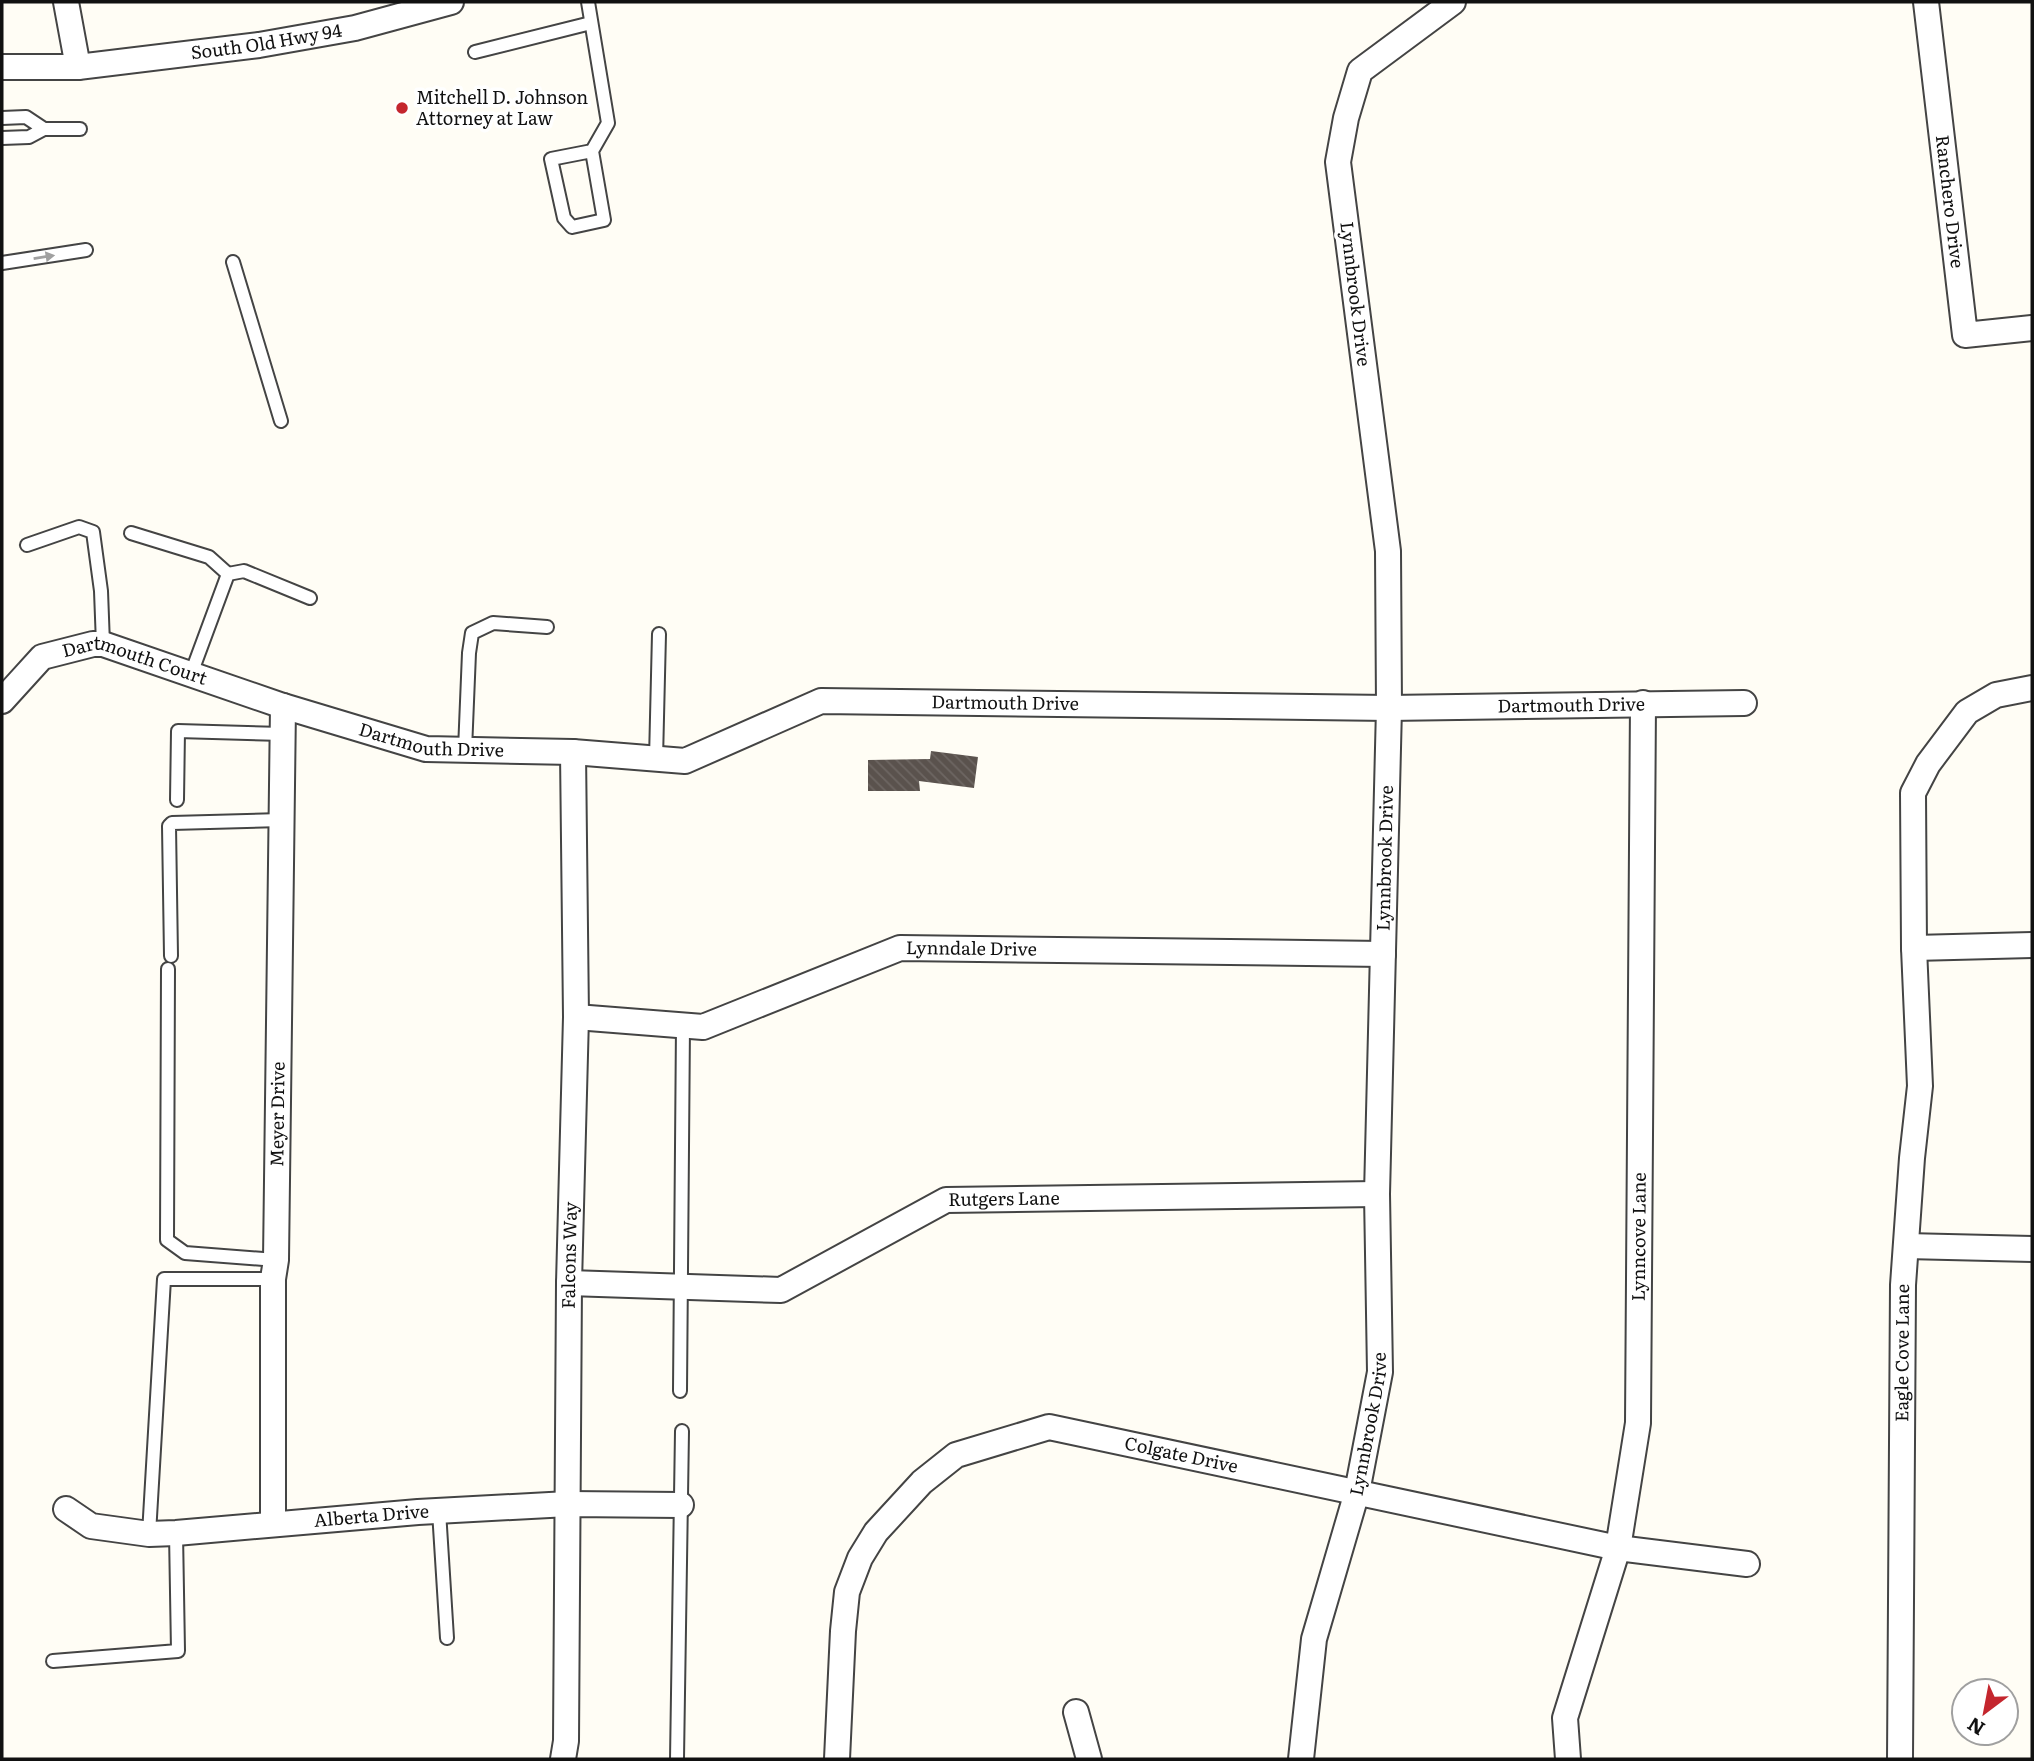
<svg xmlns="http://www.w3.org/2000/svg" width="2034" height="1761" font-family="Literata,serif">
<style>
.building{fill:url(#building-back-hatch)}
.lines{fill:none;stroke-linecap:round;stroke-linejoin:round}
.lane-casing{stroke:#444;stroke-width:16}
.street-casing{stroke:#444;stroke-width:28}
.lane{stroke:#fff;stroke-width:12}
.street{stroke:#fff;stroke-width:24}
.oneway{fill:#a0a0a0}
.poi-dot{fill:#c4262e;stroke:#fff;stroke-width:2.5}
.labels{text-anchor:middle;stroke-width:7;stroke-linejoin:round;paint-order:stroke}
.street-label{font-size:18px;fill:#111;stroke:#fff}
.poi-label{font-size:18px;fill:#111;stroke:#fff;text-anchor:start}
</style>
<defs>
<pattern id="building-back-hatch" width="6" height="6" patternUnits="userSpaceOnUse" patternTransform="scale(1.75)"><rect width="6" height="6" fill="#5a524d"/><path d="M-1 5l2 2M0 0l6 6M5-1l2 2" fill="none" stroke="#6d6662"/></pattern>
</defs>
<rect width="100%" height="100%" fill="#fffdf5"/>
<polygon class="building" points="931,751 978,757 974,788 919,781 920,791 868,791 868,760 930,759"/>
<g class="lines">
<defs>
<g id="lane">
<polyline points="588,2 608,123 592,151 604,220 572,227 564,218 551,159 592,151"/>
<polyline points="475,52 591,23"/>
<polyline points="2,118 26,117 44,129 29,137 2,138"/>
<polyline points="44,129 80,129"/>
<polyline points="233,262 281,421"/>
<polyline points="2,263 86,250"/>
<polyline points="131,533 209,557 228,574"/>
<polyline points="27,545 79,527 93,532 101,591 103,644"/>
<polyline points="191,674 228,574 244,571 310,598"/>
<polyline points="465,750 469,653 472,633 493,623 547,627"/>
<polyline points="656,759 659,634"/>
<polyline points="177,800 178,731 283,734"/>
<polyline points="171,956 169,826 172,823 282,820"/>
<polyline points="168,969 167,1240 185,1253 276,1260"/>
<polyline points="680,1391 683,1025"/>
<polyline points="439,1511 447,1638"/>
<polyline points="149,1534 164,1279 273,1279"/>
<polyline points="53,1661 178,1651 176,1533"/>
<polyline points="677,1759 682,1431"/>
</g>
<g id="street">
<polyline points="66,2 78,67"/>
<path id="s1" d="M1926 2 1965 335 2032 328"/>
<path id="s2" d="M2 67H78L259 45 355 28 451 2"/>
<path id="s3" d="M2 701 42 657 93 644H103L283 706 426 749 573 752 685 761 821 701 1389 708 1744 703"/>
<polyline points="1914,948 2032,945"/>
<path id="s4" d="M576 1017 703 1027 900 948 1383 954"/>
<polyline points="1906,1246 2032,1249"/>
<path id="s5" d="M569 1283 781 1290 946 1200 1377 1194"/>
<path id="s6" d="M66 1509 91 1526 149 1534 176 1533 418 1512 568 1504 681 1505"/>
<path id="s7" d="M273 1524V1279L276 1260 283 706"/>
<polyline points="1076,1712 1089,1759"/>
<path id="s8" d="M563 1759 566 1741 569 1283 576 1017 573 752"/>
<path id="s9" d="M837 1759 843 1631 847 1592 860 1558 876 1532 922 1482 956 1455 1049 1427 1618 1548 1747 1564"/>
<path id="s10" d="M1301 1759 1314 1639 1357 1492 1380 1372 1377 1194 1389 708 1388 551 1338 162 1346 118 1360 71 1453 2"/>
<path id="s11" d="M1568 1759 1565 1718 1618 1548 1638 1423 1643 703"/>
<path id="s12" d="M1900 1759 1903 1285 1912 1158 1920 1086 1914 948 1913 793 1928 764 1967 712 1996 695 2032 688"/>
</g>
</defs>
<use href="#lane" class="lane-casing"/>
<use href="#street" class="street-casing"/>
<use href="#lane" class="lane"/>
<use href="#street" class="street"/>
</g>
<defs><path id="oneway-solid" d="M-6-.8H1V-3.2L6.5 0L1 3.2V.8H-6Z" transform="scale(1.75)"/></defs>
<use class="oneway" href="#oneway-solid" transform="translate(44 257) rotate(-9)"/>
<circle class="poi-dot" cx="402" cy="108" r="7"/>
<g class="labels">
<g class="street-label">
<text dy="6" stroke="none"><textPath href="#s2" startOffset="266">South Old Hwy 94</textPath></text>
<text dy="6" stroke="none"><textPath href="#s1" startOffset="201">Ranchero Drive</textPath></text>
<text transform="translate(1355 294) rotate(83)" y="6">Lynnbrook Drive</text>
<text dy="6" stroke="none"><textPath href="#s3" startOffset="156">Dartmouth Court</textPath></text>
<text dy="6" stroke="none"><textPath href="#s3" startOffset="1054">Dartmouth Drive</textPath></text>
<text dy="6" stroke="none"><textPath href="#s3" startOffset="1620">Dartmouth Drive</textPath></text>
<text dy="6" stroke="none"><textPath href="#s3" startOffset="466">Dartmouth Drive</textPath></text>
<text dy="6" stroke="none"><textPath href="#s10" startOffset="910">Lynnbrook Drive</textPath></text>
<text dy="6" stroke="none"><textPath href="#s4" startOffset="411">Lynndale Drive</textPath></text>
<text dy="6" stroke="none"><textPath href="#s7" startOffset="410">Meyer Drive</textPath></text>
<text dy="6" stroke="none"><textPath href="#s5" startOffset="458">Rutgers Lane</textPath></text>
<text dy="6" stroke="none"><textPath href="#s11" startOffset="532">Lynncove Lane</textPath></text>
<text dy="6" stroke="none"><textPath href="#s8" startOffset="504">Falcons Way</textPath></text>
<text dy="6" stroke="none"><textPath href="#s12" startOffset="406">Eagle Cove Lane</textPath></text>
<text dy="6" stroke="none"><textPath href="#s10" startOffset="343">Lynnbrook Drive</textPath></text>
<text dy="6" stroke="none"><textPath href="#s9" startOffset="578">Colgate Drive</textPath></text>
<text dy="6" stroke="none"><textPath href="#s6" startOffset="312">Alberta Drive</textPath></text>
</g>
<g class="poi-label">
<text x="416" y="104">Mitchell D. Johnson<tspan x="416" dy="21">Attorney at Law</tspan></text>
</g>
</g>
<rect width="2034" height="1761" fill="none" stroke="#111111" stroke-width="7"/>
<g transform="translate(1985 1712) rotate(212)"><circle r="33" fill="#ffffff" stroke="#a0a0a0" stroke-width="2"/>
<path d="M0-5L12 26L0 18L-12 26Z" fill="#c4262e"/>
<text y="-10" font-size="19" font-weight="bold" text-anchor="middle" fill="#111111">N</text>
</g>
</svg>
